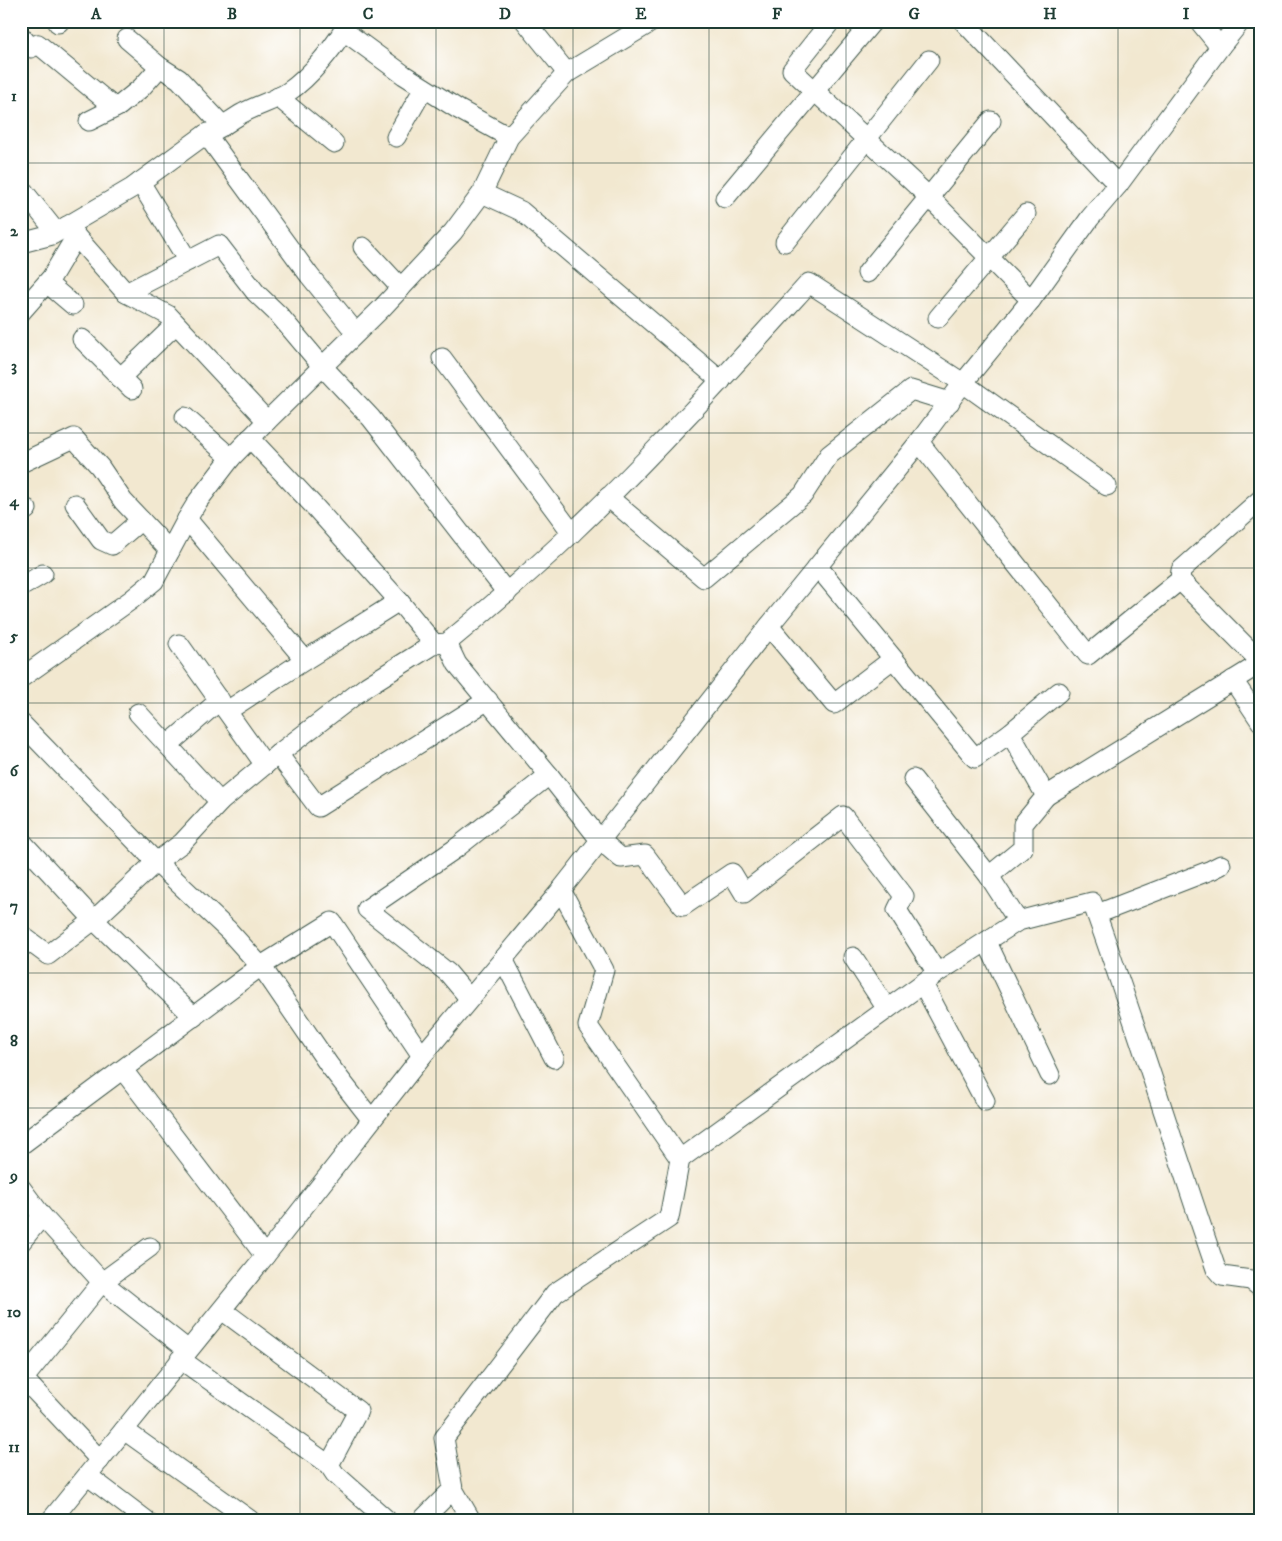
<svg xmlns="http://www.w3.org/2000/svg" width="1282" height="1541" font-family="'IM FELL DW Pica',serif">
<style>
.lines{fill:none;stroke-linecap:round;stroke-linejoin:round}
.minor-casing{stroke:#3f574b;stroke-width:21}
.minor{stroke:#fff;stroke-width:19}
.grid{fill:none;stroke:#1f3d34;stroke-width:1;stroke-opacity:0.55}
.neatline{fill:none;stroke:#1f3d34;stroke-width:2}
.grid-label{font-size:16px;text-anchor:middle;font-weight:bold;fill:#1f3d34}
</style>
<rect width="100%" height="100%" fill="#fff"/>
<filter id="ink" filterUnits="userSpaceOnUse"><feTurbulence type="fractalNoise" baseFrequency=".02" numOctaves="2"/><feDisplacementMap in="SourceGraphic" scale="10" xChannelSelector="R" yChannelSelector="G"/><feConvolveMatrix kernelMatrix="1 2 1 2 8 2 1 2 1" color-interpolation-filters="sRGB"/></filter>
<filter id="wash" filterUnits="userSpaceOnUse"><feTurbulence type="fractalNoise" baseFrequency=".0096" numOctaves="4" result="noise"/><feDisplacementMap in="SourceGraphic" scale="20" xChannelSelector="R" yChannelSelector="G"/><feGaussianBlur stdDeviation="1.12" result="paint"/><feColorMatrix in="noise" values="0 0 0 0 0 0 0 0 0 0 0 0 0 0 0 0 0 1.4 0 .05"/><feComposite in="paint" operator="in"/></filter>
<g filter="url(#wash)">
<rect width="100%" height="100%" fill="#f2e8d0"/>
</g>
<g filter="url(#ink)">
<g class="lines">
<defs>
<g id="minor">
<polyline points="525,21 567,73"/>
<polyline points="831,21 792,70 929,197 1031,300"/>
<polyline points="963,21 1118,185"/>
<polyline points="1199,21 1220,47"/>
<polyline points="58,23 60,21"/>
<polyline points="344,31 404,75 458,109 509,137"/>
<polyline points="21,36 31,48 38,44 115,108"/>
<polyline points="127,39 160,67 179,79 223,126"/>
<polyline points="278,97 334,143"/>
<polyline points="89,121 119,106 141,88 160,67"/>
<polyline points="206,134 309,275 356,333"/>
<polyline points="396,137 424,88"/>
<polyline points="140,182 188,261"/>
<polyline points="21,188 56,232"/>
<polyline points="482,193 521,211 721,381"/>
<polyline points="725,198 873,21"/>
<polyline points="67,226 126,293 168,315 267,421"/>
<polyline points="785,242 929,60"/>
<path d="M21 243 52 235 132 188 206 134C220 130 230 120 243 113 257 105 274 101 288 92 308 79 339 43 348 21"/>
<polyline points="363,247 401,288"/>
<polyline points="867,273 991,121"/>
<polyline points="47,283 73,305"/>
<polyline points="126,293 219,245 256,293 279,315 322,366 371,418 507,593"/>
<polyline points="21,312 51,278 76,236"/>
<polyline points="938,318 1026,214"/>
<polyline points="82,339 132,389"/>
<polyline points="442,358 572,533"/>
<polyline points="120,378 176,324"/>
<polyline points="185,417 231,458"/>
<polyline points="250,438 314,506 399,601"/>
<polyline points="919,442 1088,655 1180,580 1181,570 1261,499"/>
<polyline points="21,463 74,438 100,467 123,501 170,551"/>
<polyline points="608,497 704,578 803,495 829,455 911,390 950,402"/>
<polyline points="75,504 101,540 112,545 141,520"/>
<polyline points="21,513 27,509"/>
<polyline points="187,519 305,660"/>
<polyline points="818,567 975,758 1010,733 1059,692"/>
<polyline points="1180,580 1261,662"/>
<polyline points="21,587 43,574"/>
<polyline points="769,626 834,704 893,659"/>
<polyline points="447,643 457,664 549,775 600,840 621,858 645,855 683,906 732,873 744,893 843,816 904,896 897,910 937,973"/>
<polyline points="179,644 265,765"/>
<polyline points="21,678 131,600 154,581 187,519 198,501 231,458 267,421 382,308 453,232 482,193 509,137 567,73 653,21"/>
<polyline points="1233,680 1261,722"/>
<polyline points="227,711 305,660 399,601 434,644"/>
<polyline points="138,713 220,802"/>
<polyline points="21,723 156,862 228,930 264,970 329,1065 371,1119"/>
<polyline points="168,745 220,700"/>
<polyline points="278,754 318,807 488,700"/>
<polyline points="913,779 989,876 1018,921"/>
<polyline points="1046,796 1261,663"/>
<polyline points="21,841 94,920 194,1017"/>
<polyline points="989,876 1023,848 1023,824 1046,796 1010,733"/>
<polyline points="1097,914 1211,870 1221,865"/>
<path d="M21 935 48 955 94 920 156 862 182 843 220 802 278 754 367 686 434 644 447 643C489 608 531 572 572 533 655 454 732 368 809 283L963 383 1107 486"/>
<polyline points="987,942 1050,1075"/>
<polyline points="853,957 887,1009"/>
<polyline points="503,959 554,1058"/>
<polyline points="923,984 985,1101"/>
<polyline points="469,998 448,973 367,909 455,849 549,775"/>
<polyline points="123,1070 265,1256"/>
<polyline points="21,1145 261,966 332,922 422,1056"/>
<path d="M680 1159 937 973 1018 921 1092 902C1136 1023 1174 1147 1216 1269L1222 1276 1251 1280 1261 1288"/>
<polyline points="21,1188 42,1216 102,1282 188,1350"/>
<polyline points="21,1242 42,1216"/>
<polyline points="222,1310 358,1411 329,1465"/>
<polyline points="180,1359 329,1465 335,1474 387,1520"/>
<polyline points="21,1376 100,1460"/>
<polyline points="21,1382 102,1282 150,1247"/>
<polyline points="124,1430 250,1520"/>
<polyline points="88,1476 146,1520"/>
<polyline points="51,1520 265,1256 422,1056 561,890 769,626 919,442 963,383 1031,300 1090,218 1118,185 1220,47 1241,21"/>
<polyline points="422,1520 453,1489"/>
<polyline points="471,1520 453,1489 444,1438 555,1293 669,1218 680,1159 588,1026 604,970 561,890"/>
</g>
</defs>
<use href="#minor" class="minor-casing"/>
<use href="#minor" class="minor"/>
</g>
</g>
<path class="grid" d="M164 21V1520M300 21V1520M436 21V1520M573 21V1520M709 21V1520M846 21V1520M982 21V1520M1118 21V1520M21 163H1261M21 298H1261M21 433H1261M21 568H1261M21 703H1261M21 838H1261M21 973H1261M21 1108H1261M21 1243H1261M21 1378H1261"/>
<rect width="1282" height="1541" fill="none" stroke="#fff" stroke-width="55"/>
<rect x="28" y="28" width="1226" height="1486" class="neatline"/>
<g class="grid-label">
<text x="96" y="19">A</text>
<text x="232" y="19">B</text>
<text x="368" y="19">C</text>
<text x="505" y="19">D</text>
<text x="641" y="19">E</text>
<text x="777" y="19">F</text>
<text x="914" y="19">G</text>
<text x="1050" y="19">H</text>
<text x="1186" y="19">I</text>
<text x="14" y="101">1</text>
<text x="14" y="236">2</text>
<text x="14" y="371">3</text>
<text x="14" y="506">4</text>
<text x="14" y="641">5</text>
<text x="14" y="776">6</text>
<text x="14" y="911">7</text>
<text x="14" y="1046">8</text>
<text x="14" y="1181">9</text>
<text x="14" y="1317">10</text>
<text x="14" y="1452">11</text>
</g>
</svg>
